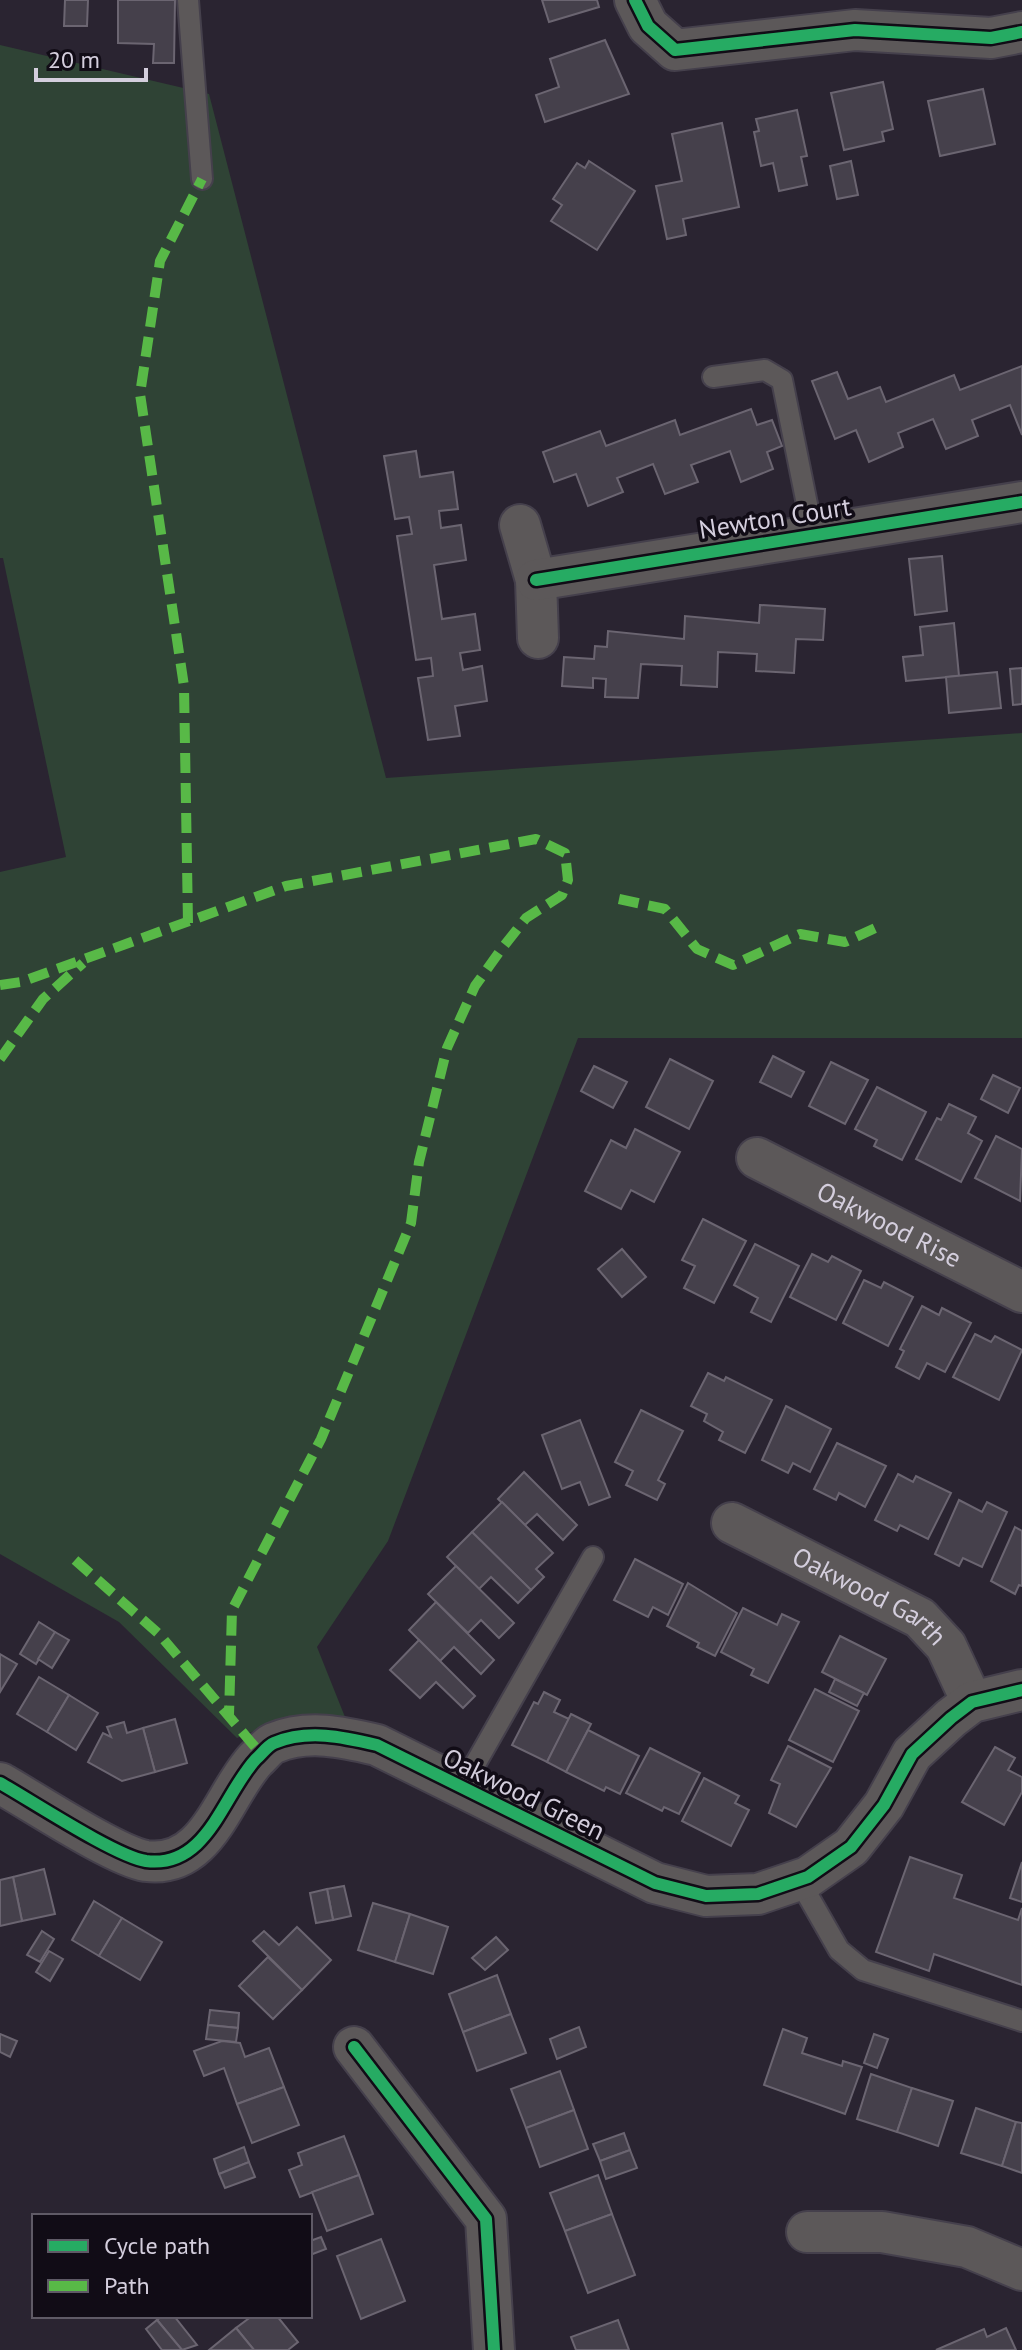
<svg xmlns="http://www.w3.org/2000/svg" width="1022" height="2350" font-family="'PT Sans',sans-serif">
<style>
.green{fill:#2f4335}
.building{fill:#45404b;stroke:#6b6571;stroke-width:2}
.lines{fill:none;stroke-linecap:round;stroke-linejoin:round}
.service-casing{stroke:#45404c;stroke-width:24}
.minor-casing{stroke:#45404c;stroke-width:44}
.service{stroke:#5c5859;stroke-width:20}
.minor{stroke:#5c5859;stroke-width:40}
.quiet{stroke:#58b947;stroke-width:10;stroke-dasharray:20 10;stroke-linecap:butt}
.cycleway-casing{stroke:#110c16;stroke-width:17}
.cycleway{stroke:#26ab63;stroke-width:12}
.labels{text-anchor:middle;stroke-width:7;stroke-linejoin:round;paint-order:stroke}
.street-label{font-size:26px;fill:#d4cedd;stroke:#110c16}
</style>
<rect width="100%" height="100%" fill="#2a2431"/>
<polygon class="green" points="0,45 209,94 386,778 1022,733 1022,1038 578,1038 388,1541 317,1647 345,1717 273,1723 237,1738 119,1622 0,1554 0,872 66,857 3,558 0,558"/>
<g class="building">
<polygon points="65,0 88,0 87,26 64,26"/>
<polygon points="118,0 175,0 174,63 153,63 154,44 118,43"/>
<polygon points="542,0 597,0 599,7 549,22"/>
<polygon points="605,40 629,94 545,122 536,95 559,87 550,59"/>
<polygon points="883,82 893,129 882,132 884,141 844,150 831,93"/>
<polygon points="983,89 995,144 940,156 928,101"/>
<polygon points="797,110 807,156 801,157 807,185 779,191 773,163 761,166 754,132 759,131 756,119"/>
<polygon points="722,123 739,207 683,219 686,235 667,239 656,186 682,181 672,134"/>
<polygon points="589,161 635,191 597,250 551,221 562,205 553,199 577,163 585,168"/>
<polygon points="851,161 858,195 837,199 830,166"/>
<polygon points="1022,366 1022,435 1010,405 972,420 978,436 946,449 933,419 898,433 903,447 869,462 856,430 835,439 812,381 837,372 848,399 880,387 886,402 954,375 960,390"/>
<polygon points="751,409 757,425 772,420 782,446 767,452 773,469 741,482 730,451 691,465 698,482 665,494 653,464 617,478 623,492 588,506 576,474 554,482 543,452 600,431 606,446 675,420 680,435"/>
<polygon points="416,451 420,477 453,472 458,509 439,511 441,528 461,525 466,560 434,565 442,619 475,614 480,650 460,653 463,670 482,666 487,701 455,706 460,736 428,740 418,678 433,676 431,658 416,660 397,536 412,534 409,517 395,519 384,456"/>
<polygon points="942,556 947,611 915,615 909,559"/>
<polygon points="760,605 825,609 823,640 796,639 794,673 756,671 757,654 718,652 717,687 681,685 682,666 641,664 638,698 605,697 606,679 593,678 593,688 562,686 564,657 594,659 595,646 607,647 608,631 684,639 685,616 759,623"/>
<polygon points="954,623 959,676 906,681 903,657 923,655 920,627"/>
<polygon points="1022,668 1022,704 1013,705 1010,669"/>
<polygon points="997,672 1001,708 949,713 946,677"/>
<polygon points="773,1056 804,1072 791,1097 760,1082"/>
<polygon points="670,1059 713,1081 689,1129 646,1107"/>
<polygon points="831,1062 868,1080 845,1124 809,1106"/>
<polygon points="594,1066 627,1082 613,1108 581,1091"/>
<polygon points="993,1075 1020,1088 1008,1113 981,1099"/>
<polygon points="877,1087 926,1112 902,1160 874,1146 877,1140 855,1129"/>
<polygon points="949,1104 976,1117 968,1133 982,1141 961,1182 916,1159 937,1118 941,1120"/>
<polygon points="635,1129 680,1152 654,1202 631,1190 621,1209 585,1191 611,1140 626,1148"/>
<polygon points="996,1136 1022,1149 1020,1201 975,1178"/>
<polygon points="703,1219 746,1241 714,1303 684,1288 695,1266 682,1260"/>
<polygon points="755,1244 799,1266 771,1322 751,1312 758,1298 734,1285"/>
<polygon points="622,1249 646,1277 622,1297 598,1269"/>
<polygon points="812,1254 828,1262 832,1256 861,1271 836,1320 790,1297"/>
<polygon points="864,1280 881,1288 884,1282 913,1297 888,1346 843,1323"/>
<polygon points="922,1306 939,1315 942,1308 971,1323 945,1372 927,1363 919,1379 896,1367 904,1351 900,1349"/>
<polygon points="975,1334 991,1342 995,1336 1022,1350 999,1400 953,1377"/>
<polygon points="708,1373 724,1381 726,1377 772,1400 745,1453 719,1440 723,1432 704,1421 707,1414 691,1406"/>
<polygon points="786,1406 831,1429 810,1472 793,1463 788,1473 762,1460"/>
<polygon points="641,1410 683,1431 658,1480 665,1484 657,1500 626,1485 633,1471 615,1462"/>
<polygon points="580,1420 610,1497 589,1505 580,1482 562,1489 542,1435"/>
<polygon points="837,1443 886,1466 865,1507 839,1493 836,1500 814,1489"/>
<polygon points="524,1472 577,1525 563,1540 537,1514 525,1525 498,1499"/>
<polygon points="898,1474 913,1482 916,1476 951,1493 928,1539 900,1525 897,1531 875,1520"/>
<polygon points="959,1500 982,1512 987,1502 1007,1512 982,1567 963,1558 959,1566 935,1554"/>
<polygon points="502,1502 553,1553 536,1569 544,1577 531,1590 472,1532"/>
<polygon points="1015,1527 1022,1531 1022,1586 1019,1585 1015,1594 991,1581"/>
<polygon points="472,1532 531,1590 518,1603 491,1577 479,1589 447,1557"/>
<polygon points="635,1559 683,1584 668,1615 653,1607 648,1617 614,1600"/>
<polygon points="456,1566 514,1623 499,1638 481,1620 468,1633 428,1594"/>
<polygon points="688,1583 737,1613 715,1656 697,1647 699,1643 667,1626"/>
<polygon points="436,1602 494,1660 481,1674 454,1647 440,1661 409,1630"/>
<polygon points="743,1608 777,1625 782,1614 799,1622 768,1683 751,1675 754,1669 721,1652"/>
<polygon points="39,1622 55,1632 36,1664 20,1654"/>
<polygon points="55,1632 69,1640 52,1668 38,1659"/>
<polygon points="840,1636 886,1659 867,1695 822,1672"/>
<polygon points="419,1640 475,1696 463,1708 436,1682 420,1698 390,1670"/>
<polygon points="0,1654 17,1664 0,1692"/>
<polygon points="39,1677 69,1695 47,1732 17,1714"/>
<polygon points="835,1679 864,1693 857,1706 829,1692"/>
<polygon points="815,1689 859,1711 833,1762 789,1740"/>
<polygon points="544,1692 560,1700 554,1712 569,1719 547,1762 512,1745 534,1702 538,1704"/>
<polygon points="69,1695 98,1713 76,1750 47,1732"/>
<polygon points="571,1714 591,1724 566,1772 547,1762"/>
<polygon points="175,1719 187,1763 155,1772 143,1728"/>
<polygon points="124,1722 127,1733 143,1728 155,1772 122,1781 88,1762 103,1733 111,1737 107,1727"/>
<polygon points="588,1730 639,1756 620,1794 606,1787 604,1791 566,1772"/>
<polygon points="788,1746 831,1768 796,1827 769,1813 780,1784 771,1780"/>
<polygon points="995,1747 1015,1758 1008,1770 1022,1777 1022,1792 1004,1825 962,1802"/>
<polygon points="650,1748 700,1773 679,1814 664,1807 662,1811 626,1793"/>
<polygon points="704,1778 739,1796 735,1803 749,1810 731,1846 682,1821"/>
<polygon points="910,1857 962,1875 954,1898 1018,1920 1022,1908 1022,1985 934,1954 929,1971 876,1952"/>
<polygon points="1022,1862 1022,1902 1010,1898"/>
<polygon points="44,1869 55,1914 22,1921 13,1877"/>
<polygon points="13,1877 22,1921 0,1926 0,1880"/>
<polygon points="344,1886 351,1916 333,1920 327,1889"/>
<polygon points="327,1889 333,1920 316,1923 310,1893"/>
<polygon points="94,1901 122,1918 99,1956 72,1940"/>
<polygon points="373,1903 410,1914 395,1962 358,1950"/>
<polygon points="410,1914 448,1927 433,1974 395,1962"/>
<polygon points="122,1918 162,1942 140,1980 99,1956"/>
<polygon points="297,1927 331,1960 302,1990 253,1941 264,1931 279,1945"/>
<polygon points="42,1931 54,1939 40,1962 27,1955"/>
<polygon points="496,1937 508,1950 485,1970 472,1958"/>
<polygon points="49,1951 63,1959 50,1981 36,1972"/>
<polygon points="268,1957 302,1990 273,2019 239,1986"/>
<polygon points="497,1975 511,2014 463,2032 449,1994"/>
<polygon points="210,2010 239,2013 238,2028 208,2025"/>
<polygon points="511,2014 526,2053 477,2071 463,2032"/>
<polygon points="208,2025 238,2028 236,2042 206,2039"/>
<polygon points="579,2027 586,2047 557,2059 550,2039"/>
<polygon points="783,2029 807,2038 802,2053 842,2066 843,2061 862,2067 845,2114 764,2085"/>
<polygon points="0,2034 17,2041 10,2057 0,2052"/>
<polygon points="874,2034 888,2039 877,2068 864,2063"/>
<polygon points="222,2041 240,2043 245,2057 269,2048 284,2087 237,2104 224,2068 204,2076 194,2051"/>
<polygon points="560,2071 574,2110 526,2128 511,2089"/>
<polygon points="871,2074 912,2088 897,2132 857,2119"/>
<polygon points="284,2087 299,2125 252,2143 237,2104"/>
<polygon points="912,2088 953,2101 938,2146 897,2132"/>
<polygon points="976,2108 1016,2122 1002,2166 961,2153"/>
<polygon points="574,2110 588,2149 540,2167 526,2128"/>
<polygon points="1016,2122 1022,2123 1022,2173 1002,2166"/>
<polygon points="624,2133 630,2150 600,2161 593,2144"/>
<polygon points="344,2136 359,2175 300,2197 289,2170 302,2165 298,2153"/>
<polygon points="244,2147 249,2162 219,2174 214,2159"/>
<polygon points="630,2150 637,2168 606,2179 600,2161"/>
<polygon points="249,2162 255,2177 225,2188 219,2174"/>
<polygon points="359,2175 373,2214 327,2231 312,2192"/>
<polygon points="598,2175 612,2214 565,2231 550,2193"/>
<polygon points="612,2214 635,2275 588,2293 565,2231"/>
<polygon points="321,2237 326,2249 310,2255 310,2241"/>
<polygon points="381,2239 405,2301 361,2319 337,2256"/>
<polygon points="162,2316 174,2316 197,2345 182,2350 157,2320"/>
<polygon points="252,2316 277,2316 298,2342 288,2350 254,2350 236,2328"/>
<polygon points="157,2320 182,2350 162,2350 146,2329"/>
<polygon points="618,2320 629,2350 576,2350 571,2337"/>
<polygon points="236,2328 254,2350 209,2350"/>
<polygon points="1006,2328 1016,2350 936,2350 984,2329 987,2337"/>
</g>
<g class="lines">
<defs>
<g id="service">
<polyline points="188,0 202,179"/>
<polyline points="713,377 765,370 782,380 813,534"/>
<polyline points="461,1789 593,1557"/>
<polyline points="799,1880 839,1950 863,1970 1022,2021"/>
</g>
<g id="minor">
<polyline points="635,0 648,26 675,50 855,30 991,38 1022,32"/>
<polyline points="520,525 536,580 538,638"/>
<polyline points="536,580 1022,502"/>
<path id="s1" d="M757 1158 1022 1292"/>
<path id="s2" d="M732 1523 920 1618 946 1646 972 1702"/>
<path d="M0 1783C32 1801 115 1856 146 1861 208 1869 223 1794 256 1759 262 1754 267 1746 274 1743 308 1729 343 1737 377 1745L655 1883 706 1896 758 1894 808 1877 851 1847 884 1805 912 1754 951 1718 972 1702 1022 1690"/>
<polyline points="354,2047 486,2219 494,2350"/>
<polyline points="807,2232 882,2232 967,2247 1022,2270"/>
</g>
</defs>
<use href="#service" class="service-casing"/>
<use href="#minor" class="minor-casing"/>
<use href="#service" class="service"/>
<use href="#minor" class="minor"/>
<g class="quiet">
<polyline points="619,899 665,909 697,949 733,965 800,934 845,942 882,925"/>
<polyline points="188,923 184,686 140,394 160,261 202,179"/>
<polyline points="0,985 21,982 286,886 536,839 565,853 568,880 562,895 526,918 500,951 475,986 447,1048 419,1162 411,1223 321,1439 232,1610 229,1715"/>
<polyline points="0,1059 43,999 83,963"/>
<polyline points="75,1560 159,1634 261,1754"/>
</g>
<defs>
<g id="cycleway">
<polyline points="635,0 648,26 675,50 855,30 991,38 1022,32"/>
<polyline points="536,580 1022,502"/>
<path d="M0 1783C32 1801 115 1856 146 1861 208 1869 223 1794 256 1759 262 1754 267 1746 274 1743 308 1729 343 1737 377 1745L655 1883 706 1896 758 1894 808 1877 851 1847 884 1805 912 1754 951 1718 972 1702 1022 1690"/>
<polyline points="354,2047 486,2219 494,2350"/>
</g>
</defs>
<use href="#cycleway" class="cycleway-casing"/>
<use href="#cycleway" class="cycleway"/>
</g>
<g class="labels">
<g class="street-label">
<text transform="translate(775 518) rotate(-9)" y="9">Newton Court</text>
<text dy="9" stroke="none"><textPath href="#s1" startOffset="148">Oakwood Rise</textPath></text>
<text dy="9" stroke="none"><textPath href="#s2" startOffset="156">Oakwood Garth</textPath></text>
<text transform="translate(524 1794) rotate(26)" y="9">Oakwood Green</text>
</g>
</g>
<rect x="32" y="2214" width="280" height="104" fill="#110c16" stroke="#5f5a66" stroke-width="2"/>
<rect x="48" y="2240" width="40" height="12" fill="#26ab63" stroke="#5f5a66" stroke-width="2"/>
<text x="104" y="2254" font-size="24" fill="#d4cedd">Cycle path</text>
<rect x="48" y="2280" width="40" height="12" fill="#58b947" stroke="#5f5a66" stroke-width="2"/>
<text x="104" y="2294" font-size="24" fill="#d4cedd">Path</text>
<path d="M36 68v12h110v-12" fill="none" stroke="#d4cedd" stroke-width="4"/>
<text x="48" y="68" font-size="24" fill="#d4cedd" stroke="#110c16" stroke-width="6" paint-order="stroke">20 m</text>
</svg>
